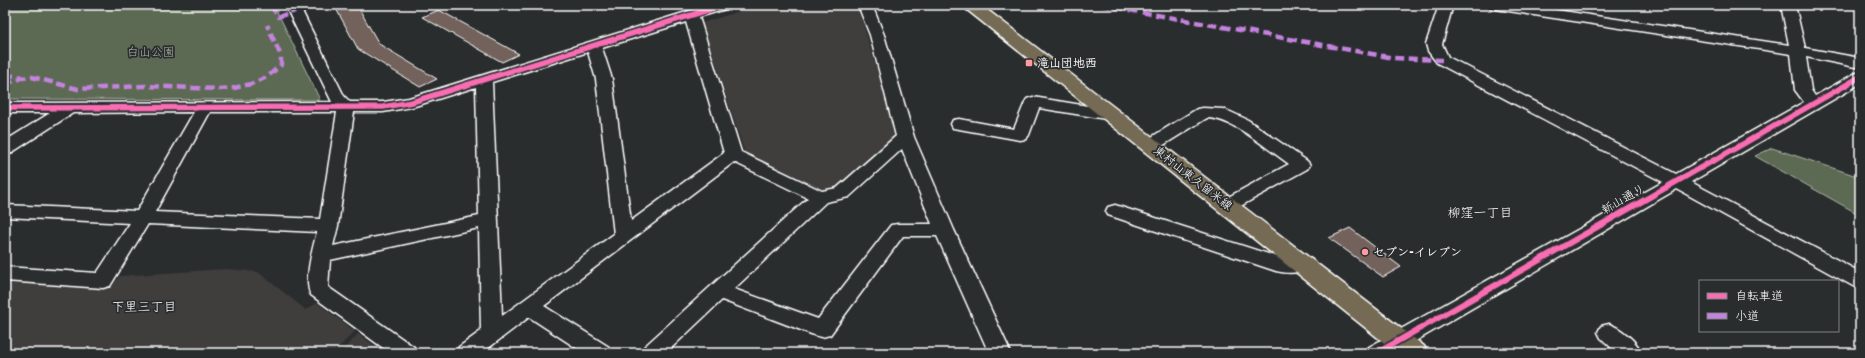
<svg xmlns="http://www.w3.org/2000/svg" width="1865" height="358" font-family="'Balsamiq Sans','Klee One',sans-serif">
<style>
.built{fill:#403d3c}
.green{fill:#5c6a52;stroke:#aeb4a8}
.building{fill:#73625b;stroke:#fff}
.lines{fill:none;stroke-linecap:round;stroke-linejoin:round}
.minor-casing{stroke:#fff;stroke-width:3}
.major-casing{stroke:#fff;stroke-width:3}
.minor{fill:#2a2d2e;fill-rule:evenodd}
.major{fill:#746b52;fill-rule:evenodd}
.quiet{stroke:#c483df;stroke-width:4.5;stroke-dasharray:9 4.5;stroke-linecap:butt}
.cycleway-far1-casing{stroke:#2a2d2e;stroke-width:8}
.cycleway-casing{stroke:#2a2d2e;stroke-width:9}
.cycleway-far1{stroke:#f96db3;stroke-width:5.5}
.cycleway{stroke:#f96db3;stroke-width:6}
.poi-dot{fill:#ff9aa2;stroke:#2a2d2e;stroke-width:1.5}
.labels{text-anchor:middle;stroke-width:3.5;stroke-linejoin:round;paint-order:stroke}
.park-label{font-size:12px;fill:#aeb4a8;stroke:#2a2d2e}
.poi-label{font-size:12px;font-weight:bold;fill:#fff;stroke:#2a2d2e;text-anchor:start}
.street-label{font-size:12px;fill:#fff;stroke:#2a2d2e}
.neighbourhood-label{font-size:13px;fill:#fff;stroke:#2a2d2e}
</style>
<rect width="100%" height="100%" fill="#2a2d2e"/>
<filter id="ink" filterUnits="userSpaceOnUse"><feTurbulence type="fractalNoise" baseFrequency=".025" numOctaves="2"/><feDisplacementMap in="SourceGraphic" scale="8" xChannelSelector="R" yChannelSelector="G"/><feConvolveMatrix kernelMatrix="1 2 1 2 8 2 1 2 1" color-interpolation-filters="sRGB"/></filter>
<g filter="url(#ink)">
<g class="built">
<polygon points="759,5 857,5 898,138 846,186 823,190 745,153 702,23"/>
<polygon points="226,269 258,272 306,310 317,303 355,331 333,353 5,353 5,280 108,289 120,276"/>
<polygon points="358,334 385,353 340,353"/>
</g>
<g class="green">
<polygon points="5,5 274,5 320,100 5,99"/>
<polygon points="1772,148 1860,177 1860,215 1755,156"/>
</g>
<g class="building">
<polygon points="334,5 357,5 379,44 437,79 420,87 358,49"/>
<polygon points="439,10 519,54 502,62 422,17"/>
<polygon points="1350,228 1401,267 1383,277 1329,238"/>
</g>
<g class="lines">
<defs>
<g id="minor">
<path d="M285 5H299L344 96 350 102H383L409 98 709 5H731L729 8 699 17 741 152 822 191 837 188 896 136 870 35 858 5H872L884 35 914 137 954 230 1011 353H989L937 236H903L830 335 822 337 814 335 722 300 666 353H641L644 347 808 198 734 162 544 306 609 347 612 353H584L529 317 482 353H456L459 347 481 331 479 228 330 260 328 287 414 347 417 353H390L311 295C303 282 313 247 317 232L148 224 110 286 103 288 5 281V267L97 273 130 223 5 217V205L137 211 194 112 73 113 11 153 5 154V141L50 113H5V103L332 102ZM686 22 724 153 631 221 612 79 602 48ZM588 52 596 79 614 234 502 316 492 82ZM476 87 479 216 333 246 338 226 354 112H383L412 107ZM210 112H337L320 219 155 212ZM902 149 932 224H898L891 225 818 319 734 289 826 202 849 197Z"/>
<polygon points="1439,5 1453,5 1442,44 1448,57 1676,174 1804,102 1795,90 1791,54 1495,9 1490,8 1488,5 1523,5 1789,45 1781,5 1795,5 1805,48 1860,58 1860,68 1806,57 1811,90 1815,96 1854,74 1860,72 1860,84 1691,182 1860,272 1860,288 1853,286 1677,189 1395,353 1366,353 1369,347 1663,182 1437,63 1428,51 1426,44"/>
<polygon points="1033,97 1112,110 1118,111 1120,115 1118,119 1112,120 1039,108 1029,135 1026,139 1020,140 959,129 953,128 951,124 953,120 959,119 1014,129 1025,102 1027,99"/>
<path d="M1203 108 1224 109 1248 120 1307 161 1310 165 1307 169 1235 209 1228 211 1221 209 1219 205 1221 201 1289 164C1267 149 1233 118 1207 118L1157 149 1151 150 1145 149 1142 145 1145 141 1197 109Z"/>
<path d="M1115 205 1284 259 1302 258 1309 260 1312 265 1309 270C1298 273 1287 274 1276 271L1108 215 1106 211 1108 207Z"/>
<path d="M1609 324C1621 328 1636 341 1642 353H1617L1601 338 1598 332 1601 326Z"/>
</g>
<polygon id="major" points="961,5 981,5 1424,346 1428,353 1397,353"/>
</defs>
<use href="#minor" class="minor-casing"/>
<use href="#major" class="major-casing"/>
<use href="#minor" class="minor"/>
<use href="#major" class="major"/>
<g class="quiet">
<polyline points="271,5 278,17 295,11"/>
<polyline points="1102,5 1394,58 1442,60"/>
<polyline points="5,75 23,77"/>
<polyline points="5,84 22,78 32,77 78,89 145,86 217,89 234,88 251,84 267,77 281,65 281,56 267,25"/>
</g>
<defs>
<g id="cycleway-far1">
<polyline points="5,108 383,107 412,102 724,5"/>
<polyline points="1715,160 1860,77"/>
</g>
<polyline id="cycleway" points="1377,353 1716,159"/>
</defs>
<use href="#cycleway-far1" class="cycleway-far1-casing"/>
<use href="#cycleway" class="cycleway-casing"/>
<use href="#cycleway-far1" class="cycleway-far1"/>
<use href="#cycleway" class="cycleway"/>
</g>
</g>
<g class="poi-dot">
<rect x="1025" y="59" width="8" height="8" rx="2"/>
<circle cx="1365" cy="252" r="4"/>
</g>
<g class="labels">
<g class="park-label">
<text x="151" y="56">白山公園</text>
</g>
<g class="poi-label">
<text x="1037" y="67">滝山団地西</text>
<text x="1373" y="256">セブン-イレブン</text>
</g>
<g class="street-label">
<text transform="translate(1193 178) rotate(38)" y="4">東村山東久留米線</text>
<text transform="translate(1623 199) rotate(-30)" y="4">新山通り</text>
</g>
<g class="neighbourhood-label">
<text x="1480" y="217">柳窪一丁目</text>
<text x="144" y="311">下里三丁目</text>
</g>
</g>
<rect width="1865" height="358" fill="none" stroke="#2a2d2e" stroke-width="20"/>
<rect x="10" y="10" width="1845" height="338" fill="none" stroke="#fff" stroke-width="1.5" filter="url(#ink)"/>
<rect x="1699" y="280" width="140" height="52" fill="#2a2d2e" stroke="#7f8182"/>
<rect x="1707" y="293" width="20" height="6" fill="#f96db3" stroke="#7f8182"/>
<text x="1735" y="300" font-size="12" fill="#ffffff">自転車道</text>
<rect x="1707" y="313" width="20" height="6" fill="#c483df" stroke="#7f8182"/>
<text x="1735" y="320" font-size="12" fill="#ffffff">小道</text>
</svg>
